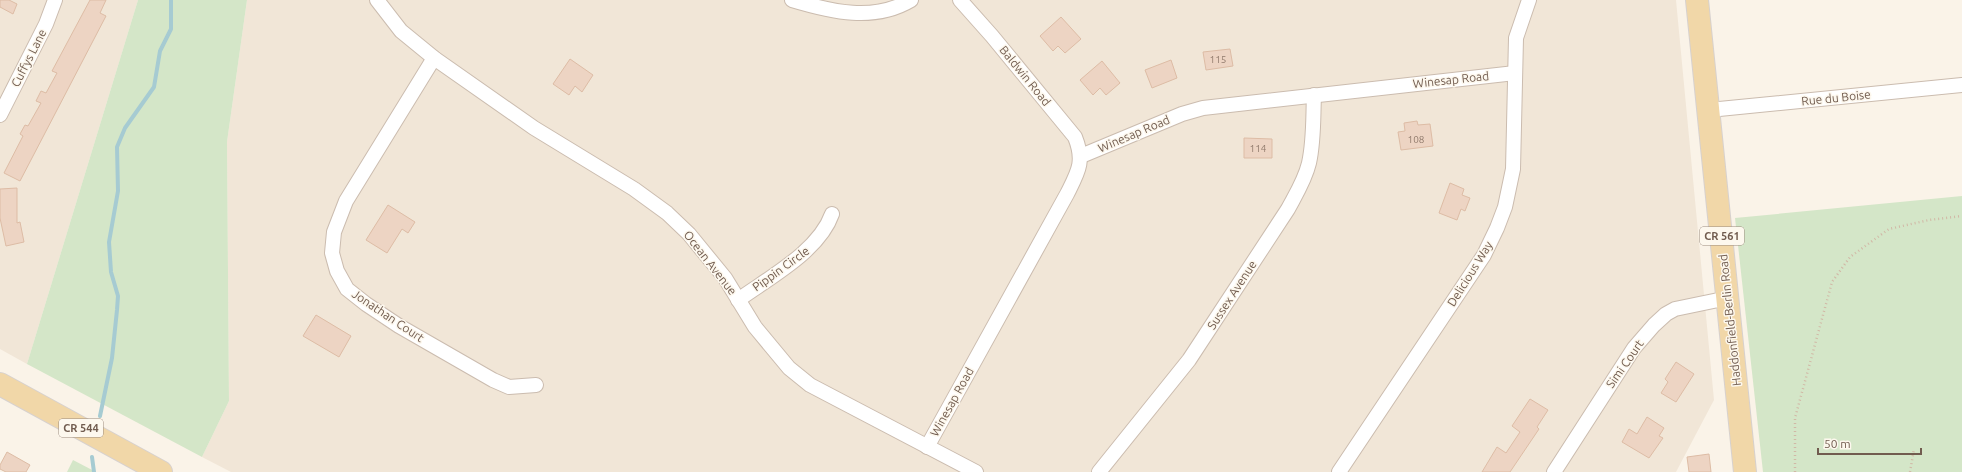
<svg xmlns="http://www.w3.org/2000/svg" width="1962" height="472" font-family="Ubuntu,sans-serif">
<style>
.residential{fill:#f1e6d7}
.green{fill:#d4e6c8}
.lines{fill:none;stroke-linecap:round;stroke-linejoin:round}
.stream{stroke:#a6cbd2;stroke-width:4}
.building{fill:#edd4c3;stroke:#ddbca5}
.street-casing{stroke:#cbbcaf;stroke-width:16}
.primary-casing{stroke:#d7d1ce;stroke-width:24}
.path{stroke:#d1b8a6;stroke-width:2.5;stroke-dasharray:1 3;stroke-linecap:butt}
.street{stroke:#fff;stroke-width:14}
.primary{stroke:#f1d7a8;stroke-width:22}
.labels{text-anchor:middle;stroke-width:3;stroke-linejoin:round;paint-order:stroke}
.number-label{font-size:10px;fill:#907a6c}
.shield{fill:#fdf8ee;stroke:#9b8b7f;stroke-width:1}
.shield-label{font-size:11px;font-weight:bold;fill:#715c4f}
.street-label{font-size:12px;fill:#715c4f;stroke:#fdf8ee}
</style>
<rect width="100%" height="100%" fill="#faf3e8"/>
<g class="residential">
<polygon points="0,0 138,0 27,364 0,349"/>
<polygon points="247,0 1676,0 1714,400 1676,472 231,472 202,457 229,401 227,142"/>
</g>
<g class="green">
<polygon points="138,0 247,0 227,142 229,401 202,457 27,364"/>
<polygon points="1962,196 1962,472 1763,472 1735,218"/>
<polygon points="73,460 96,472 67,472"/>
</g>
<g class="lines">
<g class="stream">
<polyline points="100,416 112,358 117,310 118,296 111,272 109,242 118,191 117,147 125,128 154,87 160,51 171,29 171,0"/>
<polyline points="92,457 94,472"/>
</g>
</g>
<g class="building">
<polygon points="0,0 9,0 17,4 13,14 0,7"/>
<polygon points="90,0 106,0 100,13 106,16 20,181 4,173 23,136 20,134 25,125 28,126 41,103 36,101 41,91 46,93 57,73 52,71"/>
<polygon points="1061,17 1081,39 1065,53 1058,46 1053,51 1040,36"/>
<polygon points="1230,49 1233,66 1206,70 1203,52"/>
<polygon points="570,59 593,75 582,92 575,86 569,95 553,84"/>
<polygon points="1171,60 1177,78 1152,88 1145,70"/>
<polygon points="1102,61 1120,83 1106,95 1100,88 1093,95 1080,80"/>
<polygon points="1417,121 1418,125 1430,124 1433,146 1401,150 1398,132 1405,131 1404,123"/>
<polygon points="1244,138 1272,139 1272,158 1244,158"/>
<polygon points="1450,183 1464,189 1462,195 1470,198 1465,211 1461,209 1457,220 1439,213"/>
<polygon points="17,188 17,223 20,222 24,242 6,246 0,218 0,189"/>
<polygon points="388,205 415,222 408,233 402,229 387,253 366,240"/>
<polygon points="316,315 351,336 339,357 303,336"/>
<polygon points="1676,362 1694,374 1676,402 1661,393 1668,382 1665,379"/>
<polygon points="1530,399 1548,410 1537,427 1539,429 1510,472 1482,472 1497,447 1506,453 1520,432 1512,426"/>
<polygon points="1647,417 1664,428 1659,436 1663,438 1649,458 1622,442 1629,429 1637,434"/>
<polygon points="7,452 30,465 26,472 6,472 0,469 0,465"/>
<polygon points="1709,454 1711,472 1689,472 1687,457"/>
</g>
<g class="lines">
<defs>
<g id="street">
<polyline points="377,0 401,31 434,58 534,128 634,189 667,213 689,234 725,278 755,327 789,368 810,385 976,472"/>
<path d="M792 0C832 12 874 22 911 0"/>
<polyline points="434,58 346,201 334,232 332,253 337,271 347,289 366,304 399,326 493,380 509,387 536,385"/>
<polyline points="1709,110 1962,85"/>
<polyline points="0,115 46,24 55,0"/>
<polyline points="1081,156 1182,114 1203,108 1515,73"/>
<path d="M738 300C770 277 819 251 832 214"/>
<path d="M927 447 1067 194C1078 172 1085 162 1075 137L992 36 960 0"/>
<path d="M1099 472 1189 360 1288 209C1296 194 1305 180 1309 163 1314 141 1313 118 1314 95"/>
<polyline points="1339,472 1484,255 1497,228 1505,207 1513,169 1516,38 1529,0"/>
<polyline points="1554,472 1634,348 1654,325 1666,314 1675,309 1728,298"/>
</g>
<g id="primary">
<polyline points="1697,0 1745,472"/>
<polyline points="0,384 161,472"/>
</g>
</defs>
<use href="#street" class="street-casing"/>
<use href="#primary" class="primary-casing"/>
<g class="path">
<polyline points="1795,472 1795,418 1832,282 1850,257 1889,229 1929,220 1962,216"/>
<polyline points="1910,472 1914,449"/>
</g>
<use href="#street" class="street"/>
<use href="#primary" class="primary"/>
</g>
<g class="labels">
<g class="number-label">
<text x="1218" y="63">115</text>
<text x="1416" y="143">108</text>
<text x="1258" y="152">114</text>
</g>
<g class="shield">
<rect x="1700" y="227" width="44" height="18" rx="3"/>
<rect x="59" y="419" width="44" height="18" rx="3"/>
</g>
<g class="shield-label">
<text x="1722" y="240">CR 561</text>
<text x="81" y="432">CR 544</text>
</g>
<g class="street-label">
<text transform="translate(29 58) rotate(-63)" y="4">Cuffys Lane</text>
<text transform="translate(1025 76) rotate(51)" y="4">Baldwin Road</text>
<text transform="translate(1451 80) rotate(-6)" y="4">Winesap Road</text>
<text transform="translate(1836 98) rotate(-6)" y="4">Rue du Boise</text>
<text transform="translate(1134 134) rotate(-23)" y="4">Winesap Road</text>
<text transform="translate(710 263) rotate(52)" y="4">Ocean Avenue</text>
<text transform="translate(781 269) rotate(-36)" y="4">Pippin Circle</text>
<text transform="translate(1470 274) rotate(-58)" y="4">Delicious Way</text>
<text transform="translate(1232 295) rotate(-57)" y="4">Sussex Avenue</text>
<text transform="translate(388 316) rotate(34)" y="4">Jonathan Court</text>
<text transform="translate(1730 320) rotate(-96)" y="4">Haddonfield-Berlin Road</text>
<text transform="translate(1625 364) rotate(-55)" y="4">Simi Court</text>
<text transform="translate(952 402) rotate(-61)" y="4">Winesap Road</text>
</g>
</g>
<path d="M1818 448v6h103v-6" fill="none" stroke="#715c4f" stroke-width="2"/>
<text x="1824" y="448" font-size="12" fill="#715c4f" stroke="#fdf8ee" stroke-width="3" paint-order="stroke">50 m</text>
</svg>
